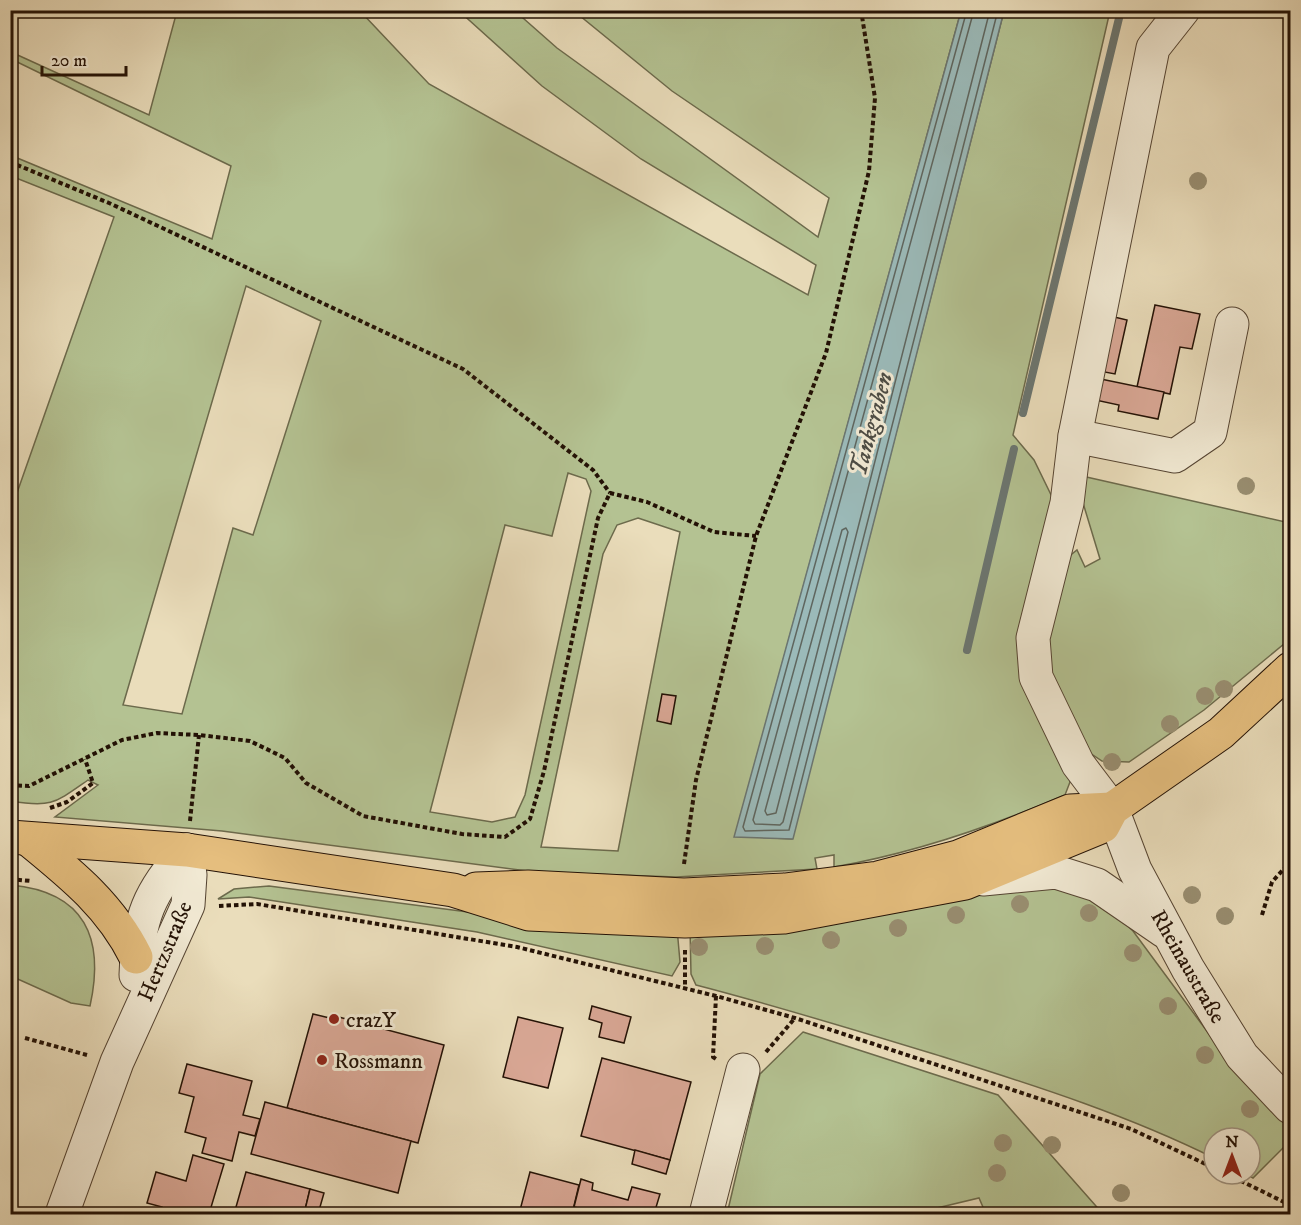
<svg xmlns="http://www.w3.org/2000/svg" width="1301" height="1225" font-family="'IM FELL DW Pica',serif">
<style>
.green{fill:#b4c292;stroke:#6c6a4c;stroke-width:1.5;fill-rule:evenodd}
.water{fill:#9bbab9;stroke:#6b7671;stroke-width:1.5}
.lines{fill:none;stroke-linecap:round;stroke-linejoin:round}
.shore{stroke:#5f665f;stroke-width:1.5}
.stream{stroke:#6b7671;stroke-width:8}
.building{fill:#d9a795;stroke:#231105;stroke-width:1.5}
.minor-casing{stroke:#554432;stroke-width:35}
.major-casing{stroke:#231105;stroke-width:35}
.path{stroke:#231105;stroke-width:4;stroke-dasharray:4.5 3;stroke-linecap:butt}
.minor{stroke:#f1e9d3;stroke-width:33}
.major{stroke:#e5be7e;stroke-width:33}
.tree{fill:#998f72}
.poi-dot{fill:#8f2418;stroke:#f1e9d3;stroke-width:2}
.labels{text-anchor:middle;stroke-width:6;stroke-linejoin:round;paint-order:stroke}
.street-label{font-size:22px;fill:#231105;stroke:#f1e9d3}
.poi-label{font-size:22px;fill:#231105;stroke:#f1e9d3;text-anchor:start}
.water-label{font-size:24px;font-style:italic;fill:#4d4c44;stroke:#f1e9d3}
</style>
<rect width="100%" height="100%" fill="#eaddbb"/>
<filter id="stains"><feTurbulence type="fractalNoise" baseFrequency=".00333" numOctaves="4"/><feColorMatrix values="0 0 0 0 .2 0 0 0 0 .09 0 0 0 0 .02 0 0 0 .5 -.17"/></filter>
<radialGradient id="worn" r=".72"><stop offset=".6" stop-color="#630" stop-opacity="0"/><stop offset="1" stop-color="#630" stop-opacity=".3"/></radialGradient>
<g class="green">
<path d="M177 11H360L429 84 808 295 816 265 641 159 542 86 459 11H515L557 48 818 237 829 198 672 91 574 11H961L735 836 792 839 1004 11H1110L1013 435 1034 460 1056 505 1034 599 1070 782 1065 795C990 827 915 853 834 867V855L815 858 817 869 676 877 535 872 222 831 55 817 98 785 88 780C55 803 51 808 11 801V510L114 217 11 176 10 155 212 239 231 166 11 59V52L149 115ZM246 286 321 321 253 535 233 528 182 714 123 705ZM568 473 586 479 591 491 525 795 515 817 492 822 430 812 505 525 552 536ZM638 518 680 532 618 851 541 847 603 554 617 525Z"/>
<polygon points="1082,476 1290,523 1290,639 1204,710 1129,762 1102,761 1087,751 1053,686 1047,645 1067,558 1077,550 1085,567 1100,559 1080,493"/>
<path d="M11 885C85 892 105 938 90 1006L71 1003 11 976Z"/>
<polygon points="269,886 544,922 677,928 680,962 672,976 477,932 249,897 218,899 234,889"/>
<path d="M1029 888H1078L1102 901 1133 931 1226 1057 1290 1127V1141L1253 1178 1246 1174H1250V1138H1214V1158C1129 1116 1040 1087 950 1059 865 1033 781 1007 696 985L691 974 690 928 924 903Z"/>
<polygon points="803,1032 998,1095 1103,1214 986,1214 979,1198 912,1214 727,1214 760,1074"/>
</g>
<polygon class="water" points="961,11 1004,11 793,839 734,837"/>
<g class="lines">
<g class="shore">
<polyline points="967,10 743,827 745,831 789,830 998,10"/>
<polyline points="974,10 753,820 755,824 780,825 783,822 990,10"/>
<polygon points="846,528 848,532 776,813 767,815 765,811 842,530"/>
</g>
<g class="stream">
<polyline points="1023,413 1121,10"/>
<polyline points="967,650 1014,449"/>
</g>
</g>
<g class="building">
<polygon points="1155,305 1200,314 1192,349 1180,347 1170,394 1137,387"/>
<polygon points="1106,315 1127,320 1115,374 1094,370"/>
<polygon points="1091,377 1164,392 1158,419 1118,411 1119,405 1086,398"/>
<polygon points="662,694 676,696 671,724 657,721"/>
<polygon points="592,1006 631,1017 624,1043 599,1037 602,1023 589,1019"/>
<polygon points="313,1014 334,1019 335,1016 444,1045 418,1143 287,1108"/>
<polygon points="518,1017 563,1028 548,1088 503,1077"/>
<polygon points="602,1058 691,1082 670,1160 581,1136"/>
<polygon points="187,1064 252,1081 243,1115 260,1119 255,1136 239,1132 232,1161 202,1153 206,1138 185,1132 194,1097 179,1093"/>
<polygon points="265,1102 411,1141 398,1193 251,1154"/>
<polygon points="635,1150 670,1160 666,1174 632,1164"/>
<polygon points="193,1155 224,1164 209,1214 160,1214 162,1207 147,1203 156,1172 186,1181"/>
<polygon points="246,1172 310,1189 304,1214 234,1214"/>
<polygon points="530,1172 579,1185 572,1214 519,1214"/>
<polygon points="581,1179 593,1183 592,1190 628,1200 632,1187 660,1194 654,1214 601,1214 574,1207"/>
<polygon points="310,1189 324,1193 318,1214 304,1214"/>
</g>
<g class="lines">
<defs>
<g id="minor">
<polyline points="1183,10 1153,48 1075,436 1067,503 1033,638 1036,677 1078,764 1112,809 1135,870 1188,969 1242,1056 1290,1107"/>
<polyline points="1075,436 1175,456 1210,432 1232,324"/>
<polyline points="983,879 1056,872 1097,885 1164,931"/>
<path d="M136 975C138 919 149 891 187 850"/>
<polyline points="62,1214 117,1062 188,905 190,875 187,850"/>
<polyline points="706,1214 743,1070"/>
</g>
<g id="major">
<polyline points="10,837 187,850 453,890 529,914 685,921 784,917 965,883 1103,826 1112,809 1221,733 1290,669"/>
<path d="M28 839C71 874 111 906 136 957"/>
<polyline points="476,889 528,887 684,895 785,890 878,878 958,857 1070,811 1112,809"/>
</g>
</defs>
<use href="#minor" class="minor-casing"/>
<use href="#major" class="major-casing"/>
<g class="path">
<polyline points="10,162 109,203 463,369 593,470 610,493"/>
<polyline points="10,785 29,786 122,740 157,733 199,735 250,741 285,758 306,783 363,816 462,834 505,837 530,819 544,771 598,518 610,493 647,502 714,532 756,536"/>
<polyline points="50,808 67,802 93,783 85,759"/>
<polyline points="190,821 199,735"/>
<polyline points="684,864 696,780 756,536 826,353 869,171 875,98 861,10"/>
<polyline points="10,879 31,881"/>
<polyline points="219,906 257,904 517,947 716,996 795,1018 1131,1129 1214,1168"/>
<polyline points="1262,915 1272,882 1290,862"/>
<polyline points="685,950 685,989"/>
<polyline points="716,996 713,1057 716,1059"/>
<polyline points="25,1038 87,1055"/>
<polyline points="766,1052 795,1018"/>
<polyline points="1227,1174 1290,1205"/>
</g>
<use href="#minor" class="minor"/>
<use href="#major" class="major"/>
</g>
<g class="tree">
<circle cx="1198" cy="181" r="9"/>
<circle cx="1246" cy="486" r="9"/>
<circle cx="1224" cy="689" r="9"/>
<circle cx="1205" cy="696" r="9"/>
<circle cx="1170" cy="724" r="9"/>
<circle cx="1112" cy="762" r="9"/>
<circle cx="1192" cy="895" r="9"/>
<circle cx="1020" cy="904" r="9"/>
<circle cx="1089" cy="913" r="9"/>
<circle cx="956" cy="915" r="9"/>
<circle cx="1225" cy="916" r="9"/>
<circle cx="898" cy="928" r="9"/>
<circle cx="831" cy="940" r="9"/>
<circle cx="765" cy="946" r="9"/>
<circle cx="699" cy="947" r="9"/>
<circle cx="1133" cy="953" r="9"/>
<circle cx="1168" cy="1006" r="9"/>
<circle cx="1205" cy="1055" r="9"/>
<circle cx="1250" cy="1109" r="9"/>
<circle cx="1003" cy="1143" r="9"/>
<circle cx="1052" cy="1145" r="9"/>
<circle cx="997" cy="1173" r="9"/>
<circle cx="1121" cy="1193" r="9"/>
</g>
<g class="poi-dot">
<circle cx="334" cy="1019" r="6"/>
<circle cx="322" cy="1060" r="6"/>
</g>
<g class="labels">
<g class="street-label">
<text transform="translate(164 951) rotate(-67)" y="8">Hertzstraße</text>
<text transform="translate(1189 966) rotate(60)" y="8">Rheinaustraße</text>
</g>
<g class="poi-label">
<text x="346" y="1027">crazY</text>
<text x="334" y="1068">Rossmann</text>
</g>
<g class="water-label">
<text transform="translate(871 424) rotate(-75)" y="8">Tankgraben</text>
</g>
</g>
<rect width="1301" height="1225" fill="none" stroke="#eaddbb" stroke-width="36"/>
<rect x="12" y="12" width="1277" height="1201" fill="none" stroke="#231105" stroke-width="3"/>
<rect x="18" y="18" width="1265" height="1189" fill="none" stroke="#231105" stroke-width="1.5"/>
<g transform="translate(1232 1156)"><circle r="28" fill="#f1e9d3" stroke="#9f9381" stroke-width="1.5"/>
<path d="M0-4.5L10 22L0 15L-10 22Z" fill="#8f2418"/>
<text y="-9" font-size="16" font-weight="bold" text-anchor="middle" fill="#231105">N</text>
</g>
<path d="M42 66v9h84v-9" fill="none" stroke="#231105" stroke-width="3"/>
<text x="51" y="66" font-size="18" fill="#231105" stroke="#f1e9d3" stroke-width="4.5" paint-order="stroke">20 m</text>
<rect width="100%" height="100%" filter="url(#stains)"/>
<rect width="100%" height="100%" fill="url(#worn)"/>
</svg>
